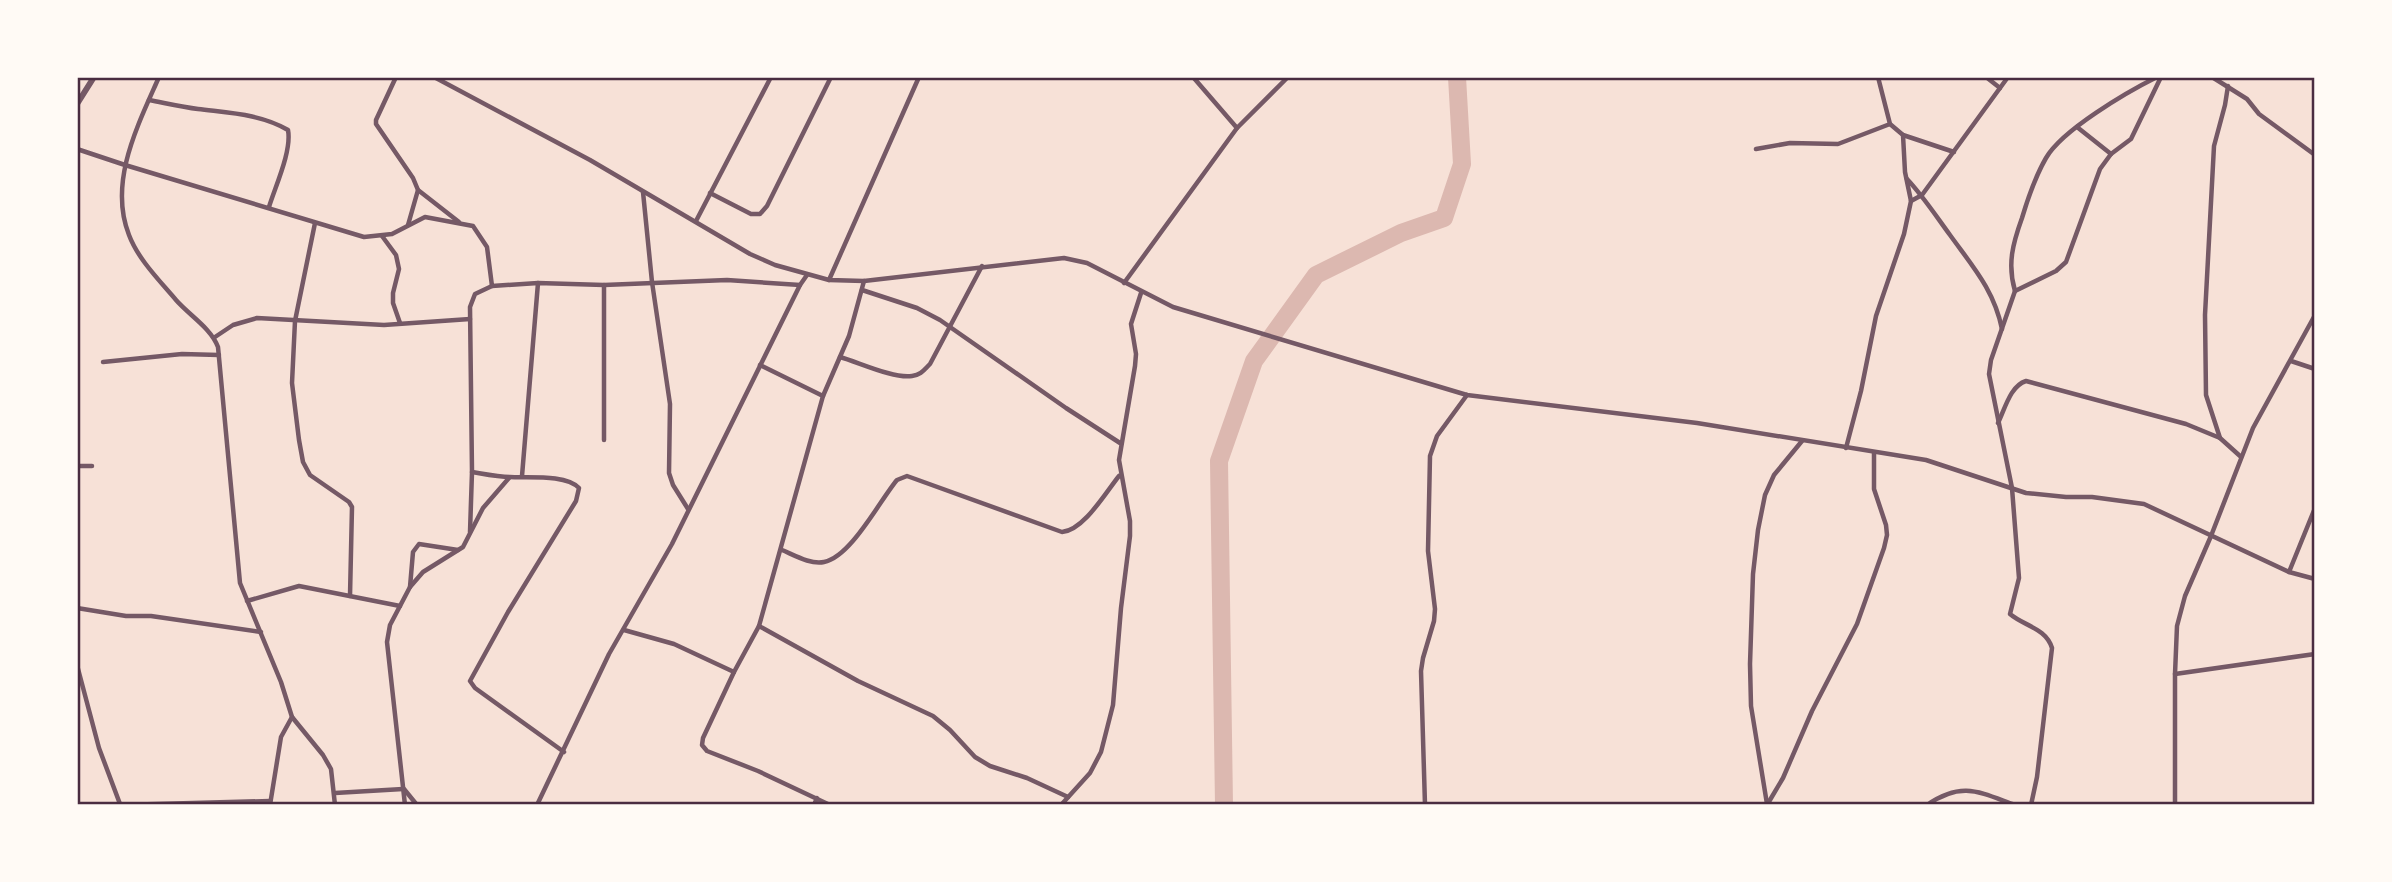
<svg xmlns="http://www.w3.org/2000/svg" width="2392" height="882" font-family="Quicksand,sans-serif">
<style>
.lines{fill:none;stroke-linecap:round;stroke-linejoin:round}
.river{stroke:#dcb8b0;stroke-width:18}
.minor{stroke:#755966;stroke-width:4.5}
.tertiary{stroke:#755966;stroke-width:6}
.neatline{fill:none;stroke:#4a2c40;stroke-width:2.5}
</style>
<rect width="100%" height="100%" fill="#f7e1d7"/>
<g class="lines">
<polyline class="river" points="1224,805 1219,461 1254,361 1316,275 1401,233 1444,218 1462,164 1457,77"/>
<g class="minor">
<path d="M159 77C138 125 108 182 129 235 138 259 159 280 176 300 189 315 211 328 218 347L240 583 281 682 292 717 323 755 331 769 335 805"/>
<polyline points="396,77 376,120 376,124 413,178 418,190 408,225"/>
<polyline points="434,77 590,160 750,254 775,265 829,280 864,281 1064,258 1087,263 1173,307 1467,395 1697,423 1926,460 2026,493 2066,497 2092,497 2144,504 2289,572 2315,579"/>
<polyline points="1193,77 1237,128"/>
<polyline points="1986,77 2000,88"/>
<polyline points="2212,77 2247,99 2259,114 2315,155"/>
<path d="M149 100C165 103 182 107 198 109 229 113 261 114 288 130 292 151 275 187 269 207"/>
<polyline points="2077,127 2111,154"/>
<polyline points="1903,135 1954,152"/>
<polyline points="77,149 125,165 364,237 392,234 425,217 473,226 487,247 492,286 538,283 604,285 727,280 800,285"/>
<polyline points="1756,149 1790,143 1838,144 1890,124"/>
<path d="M1907 179C1923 196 1936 216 1950 235 1973 267 1994 290 2002 329"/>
<polyline points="418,190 459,222"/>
<polyline points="643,192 652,282 670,404 669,473 673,485 688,509"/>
<polyline points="710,193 751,214 760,214 767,206 831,77"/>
<polyline points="1911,201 1922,195 2008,77"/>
<polyline points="696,221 771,77"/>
<polyline points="315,223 295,321 292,383 299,440 303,462 310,475 349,502 352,507 350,596"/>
<polyline points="382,236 396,255 399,269 393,293 393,303 400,323"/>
<polyline points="829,280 919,77"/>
<polyline points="1124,283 1237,128 1288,77"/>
<polyline points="862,290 917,308 940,320 1066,408 1120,443"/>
<path d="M2015 291C2007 264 2013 243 2022 218 2028 198 2035 177 2046 158 2062 130 2127 92 2157 77"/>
<polyline points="215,337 233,325 257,318 384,325 470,319"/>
<path d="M840 357C858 362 894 379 912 376 921 375 924 370 930 364L982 266"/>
<polyline points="2291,361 2315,369"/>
<polyline points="103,362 182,354 219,355"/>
<polyline points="760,365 823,396"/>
<path d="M1998 423C2005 409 2010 386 2026 381L2186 424 2220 438 2240 456"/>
<polyline points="2220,438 2206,395 2205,315 2214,146 2225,105 2228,86"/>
<polyline points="604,440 604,285"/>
<polyline points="1846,448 1861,391 1876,316 1904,234 1911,201 1905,172 1903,135 1890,124 1878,77"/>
<polyline points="77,466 92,466"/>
<path d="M472 472C484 474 498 477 510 477 529 478 566 474 579 488L576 501 508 612 470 681 475 688 564 752"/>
<polyline points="522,476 538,283"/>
<polyline points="470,532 472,472 470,307 475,294 492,286"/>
<path d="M782 550C794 555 811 565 824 562 851 557 880 500 897 480L907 476 1062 532C1084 530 1106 492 1119 476"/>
<polyline points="2289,572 2315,508"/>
<polyline points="410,587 413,552 419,544 458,550"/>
<polyline points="247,601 299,586 400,606"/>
<polyline points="77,608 126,616 151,616 261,632"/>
<polyline points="759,626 858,681 933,716 950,730 975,757 990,766 1027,778 1068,797"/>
<polyline points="624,630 674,644 734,672"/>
<polyline points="77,665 99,748 120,804"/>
<polyline points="2175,674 2315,654"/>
<polyline points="404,789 417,805"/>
<polyline points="335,793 403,789"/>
<polyline points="1767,804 1751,706 1750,664 1753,574 1758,530 1765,495 1774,475 1802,441"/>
<polyline points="120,805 270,801"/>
<polyline points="270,805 281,737 292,717"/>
<polyline points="405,805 387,642 390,625 410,587 423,572 463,547 483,508 509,478"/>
<polyline points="537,805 609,654 672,544 800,285 807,275"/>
<polyline points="814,805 817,798"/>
<polyline points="830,805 758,771 707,751 702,745 703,738 734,672 759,626 823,396 849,336 864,281"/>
<polyline points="1061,805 1090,773 1101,752 1113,705 1121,608 1130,536 1130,521 1119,460 1135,366 1136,354 1131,324 1141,293"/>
<polyline points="1425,805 1421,671 1423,658 1434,621 1435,609 1428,551 1430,456 1437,436 1467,395"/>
<polyline points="1767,805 1783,778 1812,711 1857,624 1884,548 1887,535 1886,525 1874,489 1874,453"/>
<path d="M1927 805C1962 781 1979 792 2015 805"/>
<path d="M2031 805 2037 777 2052 648C2046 628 2024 626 2010 614L2019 578 2012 488 1989 374 1991 360 2015 291 2056 271 2066 262 2100 169 2111 154 2131 139 2161 77"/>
<polyline points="2175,805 2175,674 2177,626 2185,596 2211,536 2253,428 2315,315"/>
</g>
<polyline class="tertiary" points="77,104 94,77"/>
</g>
<rect width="2392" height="882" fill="none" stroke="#fffaf5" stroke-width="158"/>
<rect x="79" y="79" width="2234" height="724" class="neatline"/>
</svg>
